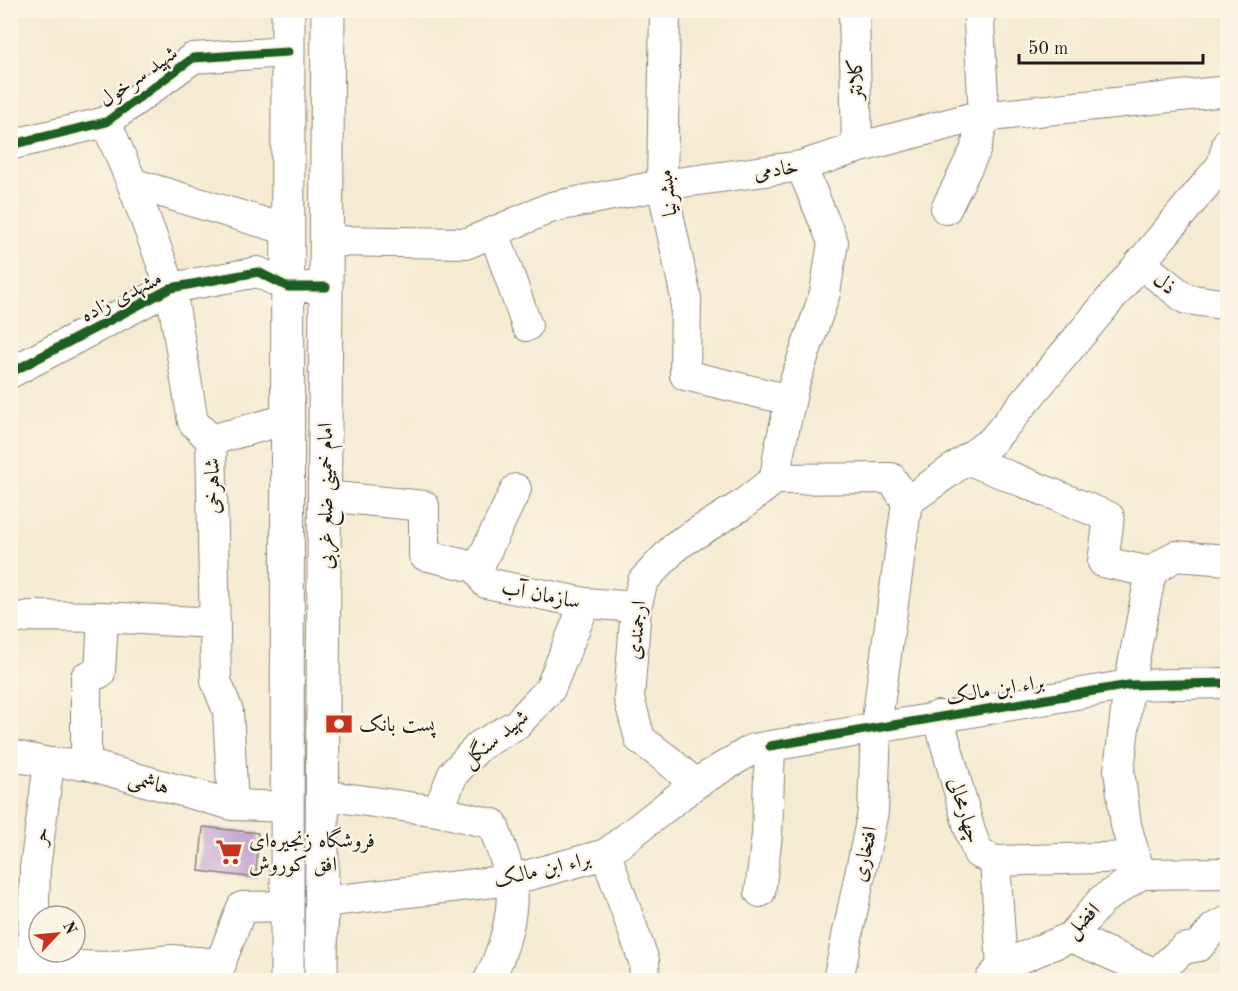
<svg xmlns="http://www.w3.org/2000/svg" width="1238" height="991" font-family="'Old Standard TT',Amiri,serif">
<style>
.building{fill:#ba96cf}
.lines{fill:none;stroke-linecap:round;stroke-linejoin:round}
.minor-casing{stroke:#898377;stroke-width:32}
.major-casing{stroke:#898377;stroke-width:35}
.minor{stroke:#fff;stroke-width:30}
.major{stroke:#fff;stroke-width:33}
.cycleway-casing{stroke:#fcf5e5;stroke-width:13}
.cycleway{stroke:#1b5e20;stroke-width:9}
.labels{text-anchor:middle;stroke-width:5;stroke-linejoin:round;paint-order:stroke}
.street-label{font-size:21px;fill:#1c1c1c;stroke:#fcf5e5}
.poi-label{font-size:21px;fill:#1c1c1c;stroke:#fcf5e5;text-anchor:start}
</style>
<rect width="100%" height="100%" fill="#fcf5e5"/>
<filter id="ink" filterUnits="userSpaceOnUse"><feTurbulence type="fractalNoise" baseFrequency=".0167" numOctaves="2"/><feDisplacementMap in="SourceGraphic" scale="12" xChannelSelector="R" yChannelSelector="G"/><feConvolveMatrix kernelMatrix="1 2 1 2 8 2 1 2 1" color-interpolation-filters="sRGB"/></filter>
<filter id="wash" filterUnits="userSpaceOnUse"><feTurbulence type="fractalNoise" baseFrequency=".008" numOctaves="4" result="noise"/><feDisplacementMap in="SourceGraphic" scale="24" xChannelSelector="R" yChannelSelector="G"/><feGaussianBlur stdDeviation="1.35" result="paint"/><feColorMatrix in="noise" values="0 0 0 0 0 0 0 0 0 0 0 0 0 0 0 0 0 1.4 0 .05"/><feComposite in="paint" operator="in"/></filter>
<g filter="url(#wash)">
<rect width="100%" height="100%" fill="#f6ead2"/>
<g id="blocks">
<polygon class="building" points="203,827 258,833 256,878 199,871"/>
</g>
</g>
<g filter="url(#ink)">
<use href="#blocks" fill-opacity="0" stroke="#898377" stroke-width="1.5"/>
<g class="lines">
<defs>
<g id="minor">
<polyline points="665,10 662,185 686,298 685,375 790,400"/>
<polyline points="854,10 857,148"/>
<polyline points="106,122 132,183 171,288 193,422 211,440 216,681 228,711 233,805"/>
<polyline points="10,145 106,122 193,58 288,52"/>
<polyline points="801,166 833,242 825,293 794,384 779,452 775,479 891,478 907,502"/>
<polyline points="132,183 288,230"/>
<polyline points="946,209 975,151 984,117 979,22 980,10"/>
<polyline points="494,232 527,326"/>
<polyline points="326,241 468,243 552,207 662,185 801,166 857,148 971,118 1228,91"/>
<polyline points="1140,263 1186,299 1228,305"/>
<polyline points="10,373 171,288 258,272 288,287 326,287"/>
<polyline points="211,440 288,419"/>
<polyline points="967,459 1109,517 1103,562 1151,572 1129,685 1119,770 1126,825 1135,857"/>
<polyline points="325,496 424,506 424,555 478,568 486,583 585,603 636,607"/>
<polyline points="478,568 516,489"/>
<polyline points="1151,572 1175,556 1228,560"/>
<polyline points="10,620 30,616 103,617"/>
<polyline points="938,716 970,831 978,853 995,861 1002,966"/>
<polyline points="10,755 49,763 86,764 142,780 233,805 287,807"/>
<polyline points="86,764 86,677 100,673 103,617 215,623"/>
<polyline points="695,784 668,760 640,739 629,698 636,607 643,581 677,545 742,505 775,479"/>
<path d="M323 795 438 811 493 824C498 841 509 866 511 882 515 914 503 952 489 980"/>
<polyline points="438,811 453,774 479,746 517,724 550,689 585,603"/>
<polyline points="606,854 644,961 645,980"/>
<polyline points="995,861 1135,857 1141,874"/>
<polyline points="1141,874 1228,873"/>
<polyline points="760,892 767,835 770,746"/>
<polyline points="322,902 511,880 606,854 695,784 753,749 1129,685 1228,683"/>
<polyline points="1071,937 1156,974 1183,949 1199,946 1214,928 1228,921"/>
<polyline points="10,962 33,964 106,967 171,960 221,964"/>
<polyline points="32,980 35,868 49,763"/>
<polyline points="214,980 242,907 287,906"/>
<polyline points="838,980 873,812 876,727 907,502 992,441 1222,165 1228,142"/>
<polyline points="990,980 1002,966 1071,937 1102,900 1141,874"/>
</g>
<g id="major">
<polyline points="287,980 288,10"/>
<polyline points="321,980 328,10"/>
</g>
</defs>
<use href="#minor" class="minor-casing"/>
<use href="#major" class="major-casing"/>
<use href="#minor" class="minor"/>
<use href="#major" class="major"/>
<defs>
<g id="cycleway">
<polyline points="10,145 106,122 193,58 288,52"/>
<polyline points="10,373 171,288 258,272 288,287 326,287"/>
<polyline points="770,746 1129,685 1228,683"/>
</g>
</defs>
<use href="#cycleway" class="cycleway-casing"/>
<use href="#cycleway" class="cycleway"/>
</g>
</g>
<defs>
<symbol id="bank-bare" viewBox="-9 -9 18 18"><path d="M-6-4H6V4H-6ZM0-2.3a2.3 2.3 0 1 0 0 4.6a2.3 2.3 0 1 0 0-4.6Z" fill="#c8321e" stroke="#fcf5e5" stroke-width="2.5" paint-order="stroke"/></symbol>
<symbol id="supermarket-bare" viewBox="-9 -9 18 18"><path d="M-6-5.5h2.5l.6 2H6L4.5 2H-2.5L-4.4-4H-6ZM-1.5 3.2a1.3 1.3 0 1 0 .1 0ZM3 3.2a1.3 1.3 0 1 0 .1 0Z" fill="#c8321e" stroke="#fcf5e5" stroke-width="2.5" paint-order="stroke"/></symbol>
</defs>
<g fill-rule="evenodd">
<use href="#bank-bare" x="320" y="705" width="38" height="38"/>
<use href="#supermarket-bare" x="210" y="833" width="38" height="38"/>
</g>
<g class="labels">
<g class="street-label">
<text transform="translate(138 76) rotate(-35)" y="7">شهید سرخول</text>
<text transform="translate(855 79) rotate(-91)" y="7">کلانتر</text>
<text transform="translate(776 169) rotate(-9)" y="7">خادمی</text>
<text transform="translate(667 193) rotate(-97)" y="7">مبشرنیا</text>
<text transform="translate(1165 283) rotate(38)" y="7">ذل</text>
<text transform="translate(121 296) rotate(-27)" y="7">مشهدی زاده</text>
<text transform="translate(212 486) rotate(-91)" y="7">شاهرخی</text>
<text transform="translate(325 496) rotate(-90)" y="7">امام خمینی ضلع غربی</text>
<text transform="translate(541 594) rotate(11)" y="7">سازمان آب</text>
<text transform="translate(636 630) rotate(-84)" y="7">ارجمندی</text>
<text transform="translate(995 689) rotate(-9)" y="7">براء ابن مالک</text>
<text transform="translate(495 738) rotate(-39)" y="7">شهید سنگل</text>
<text transform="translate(149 782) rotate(15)" y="7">هاشمی</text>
<text transform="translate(965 810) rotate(73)" y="7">چهارمحالی</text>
<text transform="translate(40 836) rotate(-82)" y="7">حر</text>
<text transform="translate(864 854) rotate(-78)" y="7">افتخاری</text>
<text transform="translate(542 869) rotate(-13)" y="7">براء ابن مالک</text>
<text transform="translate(1082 920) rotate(-45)" y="7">افضل</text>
</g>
<g class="poi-label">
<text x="359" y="731">پست بانک</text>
<text x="249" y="847">فروشگاه زنجیره‌ای<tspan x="249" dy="24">افق کوروش</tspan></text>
</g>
</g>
<rect width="1238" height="991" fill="none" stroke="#fcf5e5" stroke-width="36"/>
<g transform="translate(57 934) rotate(64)"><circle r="28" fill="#fcf5e5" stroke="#a29e95" stroke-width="1.5"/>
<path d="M0-4.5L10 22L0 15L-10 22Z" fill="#c8321e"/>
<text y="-9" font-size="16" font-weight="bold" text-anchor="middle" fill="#1c1c1c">N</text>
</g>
<path d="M1019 54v9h184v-9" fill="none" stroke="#1c1c1c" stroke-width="3"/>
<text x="1028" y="54" font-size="18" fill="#1c1c1c" stroke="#fcf5e5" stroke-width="4.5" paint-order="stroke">50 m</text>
</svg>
